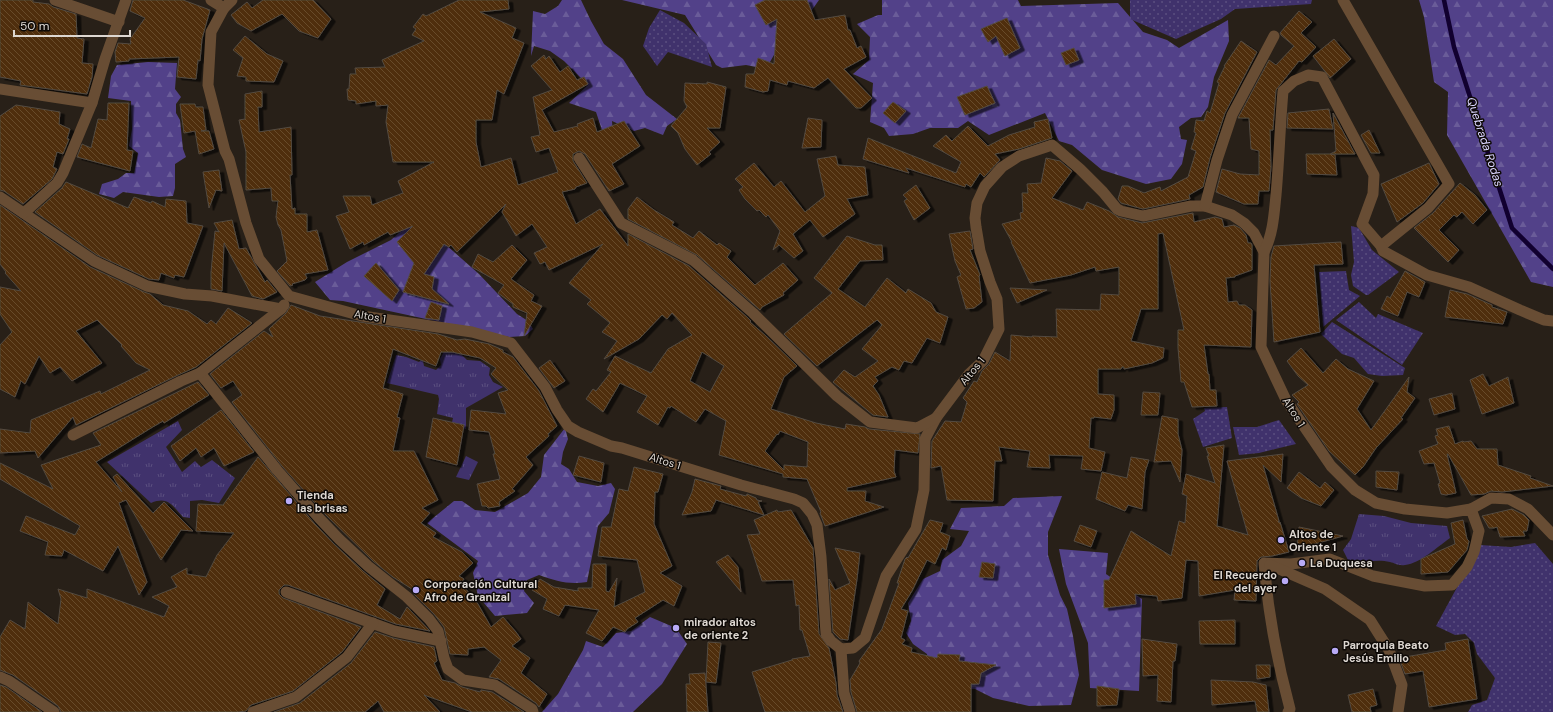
<svg xmlns="http://www.w3.org/2000/svg" width="1553" height="712" font-family="'DM Sans',sans-serif">
<style>
.grass{fill:url(#grass-tufts)}
.forest{fill:url(#forest-firs)}
.park{fill:url(#park-dots)}
.lines{fill:none;stroke-linecap:round;stroke-linejoin:round}
.stream{stroke:#11002f;stroke-width:4.5}
.building{fill:url(#building-back-hatch);stroke:#534a41;fill-rule:evenodd;filter:url(#shadow)}
.minor{stroke:#684d34;stroke-width:11}
.poi-dot{fill:#b9abf7;stroke:#0e0a07;stroke-width:1.5}
.labels{text-anchor:middle;stroke-width:3;stroke-linejoin:round;paint-order:stroke}
.street-label{font-size:11px;fill:#ddd7d1;stroke:#0e0a07}
.poi-label{font-size:11px;font-weight:bold;fill:#ddd7d1;stroke:#0e0a07;text-anchor:start}
.water-label{font-size:12px;font-style:italic;fill:#d9d3fd;stroke:#0e0a07}
</style>
<defs>
<pattern id="grass-tufts" width="24" height="20" patternUnits="userSpaceOnUse"><rect width="24" height="20" fill="#40326c"/><path d="M3 7l-1-3M5 7V3M7 7l1-3M15 17l-1-3M17 17v-4M19 17l1-3" fill="none" stroke="#5b4f80"/></pattern>
<pattern id="forest-firs" width="22" height="20" patternUnits="userSpaceOnUse"><rect width="22" height="20" fill="#524189"/><path d="M5 1l3.5 6h-7zM16 11l3.5 6h-7z" fill="#6a5c99"/></pattern>
<pattern id="park-dots" width="8" height="8" patternUnits="userSpaceOnUse"><rect width="8" height="8" fill="#40326c"/><path d="M2 2h.1M6 6h.1" fill="none" stroke="#5b4f80" stroke-width="1.8" stroke-linecap="round"/></pattern>
<pattern id="building-back-hatch" width="6" height="6" patternUnits="userSpaceOnUse"><rect width="6" height="6" fill="#4f2e07"/><path d="M-1 5l2 2M0 0l6 6M5-1l2 2" fill="none" stroke="#684c2a"/></pattern>
<filter id="shadow"><feDropShadow dx="4.5" dy="2.5" stdDeviation="0" flood-color="#0009"/></filter>
</defs>
<rect width="100%" height="100%" fill="#282018"/>
<g class="grass">
<polygon points="445,350 462,355 467,360 480,361 490,368 489,375 493,382 503,387 466,408 466,429 451,427 453,418 437,414 439,399 438,395 387,383 396,355 406,357 419,362 421,360 423,361 424,366 436,370 441,365 440,359"/>
<path d="M178 421 182 430 166 447 182 472 195 461 201 467 212 460 235 478 219 503 202 500 190 501V518L183 517C172 505 168 496 151 503L107 462Z"/>
<polygon points="466,456 478,462 469,480 456,477"/>
<path d="M1359 514 1384 516 1411 523 1447 526 1450 538C1437 547 1421 563 1405 565 1398 566 1395 563 1390 562 1377 559 1367 562 1356 565L1348 560 1343 550 1351 539Z"/>
</g>
<g class="forest">
<polygon points="562,0 581,0 591,21 604,44 623,59 646,95 677,119 667,126 663,135 645,128 634,131 612,121 613,135 602,130 596,112 569,103 588,85 564,61 550,51 534,46 531,56 533,11 545,14 558,6"/>
<polygon points="622,0 819,0 807,17 779,46 766,69 746,65 722,68 716,65 685,15"/>
<polygon points="882,0 1018,0 1021,6 1118,3 1143,32 1167,40 1179,48 1228,20 1229,41 1214,77 1208,107 1201,117 1191,118 1179,127 1181,139 1187,140 1182,164 1171,179 1146,184 1102,170 1072,145 1059,141 1045,113 989,135 968,121 958,128 930,128 913,134 889,136 884,128 870,122 873,83 853,74 869,60 870,37 857,24 878,15 882,15"/>
<polygon points="1419,0 1553,0 1553,287 1531,282 1447,135 1448,92 1434,82 1424,17"/>
<polygon points="148,62 177,63 175,89 181,97 176,104 176,113 180,120 183,149 186,157 175,164 175,188 173,196 159,197 123,192 114,198 99,194 102,184 118,179 126,173 134,173 138,153 129,146 132,129 131,101 108,98 111,76 117,65"/>
<polygon points="419,221 479,274 517,314 528,321 533,329 525,336 509,337 343,301 330,300 315,282 347,262 391,240 400,232"/>
<path d="M565 428 568 439 563 452 561 464 569 469 577 482 598 486 611 483 615 489 609 513 598 526 587 582C569 585 556 581 539 575L527 580 524 591 534 603 527 613 495 616 478 596 473 573 478 561 427 523 454 501H462L475 510 495 512 528 493 541 477 544 455Z"/>
<polygon points="1062,496 1048,532 1048,555 1060,595 1067,609 1073,636 1079,675 1071,705 1029,706 993,698 975,689 944,687 928,665 927,654 913,644 906,633 911,621 908,603 923,579 940,571 942,560 961,546 969,531 950,529 961,508 1004,506 1013,498"/>
<polygon points="1059,549 1108,553 1106,574 1142,599 1139,691 1090,688 1088,643 1066,584"/>
<polygon points="650,617 676,628 687,644 662,684 633,712 542,712 558,694 583,650 586,641 603,647 616,633 631,631"/>
</g>
<g class="park">
<polygon points="1130,0 1312,0 1311,4 1235,9 1221,19 1176,39 1130,19"/>
<polygon points="660,10 684,23 706,44 712,67 668,52 657,66 643,46 649,28"/>
<polygon points="1351,226 1359,228 1372,250 1399,272 1368,295 1366,295 1353,286 1351,275 1354,262"/>
<polygon points="1346,271 1349,290 1360,296 1323,327 1319,272"/>
<polygon points="1359,302 1376,318 1378,314 1423,333 1402,365 1336,320"/>
<polygon points="1332,322 1405,368 1403,375 1382,376 1368,374 1354,358 1342,354 1321,334"/>
<polygon points="1227,407 1232,438 1203,447 1193,419 1205,411 1204,408"/>
<polygon points="1279,420 1296,444 1259,453 1239,455 1233,427 1257,427"/>
<polygon points="1535,543 1553,564 1553,712 1468,712 1472,705 1487,700 1495,678 1477,654 1474,643 1465,634 1455,635 1436,626 1480,545 1511,547"/>
</g>
<g class="lines">
<polyline class="stream" points="1444,0 1454,47 1512,228 1553,269"/>
</g>
<g class="building">
<polygon points="0,0 33,0 33,2 49,4 53,7 76,14 77,38 84,39 82,63 93,64 92,77 87,94 20,85 21,81 0,77"/>
<polygon points="133,0 183,0 210,10 202,39 200,61 198,60 196,79 177,77 179,57 129,59 129,61 116,62 115,52 118,43 131,44 130,39 145,18 130,11"/>
<polygon points="263,0 313,0 331,19 318,38 299,31 282,14 251,31 237,23 231,15 247,2 252,8"/>
<path d="M459 0H508L509 9 480 12 516 28 512 38 524 43 504 94 497 90 492 120H476V142L481 167 511 158 518 185 558 172 549 148 536 152 531 137 540 135 533 97 552 90 531 66 544 55 546 59 549 56 560 72 568 66 577 80 584 77 588 84 542 110 554 132 578 126 577 124 593 118 597 132 624 121 640 146 612 164 624 184 609 191 585 154 579 151 573 154V161L587 183 576 187 575 189 562 192 576 224 600 209 628 246V234L689 266 748 318 751 321 750 322 766 336 797 366 784 377 771 409 816 423 845 429 846 424 865 427 869 429 920 434 918 453 895 450 894 471 896 477 847 488V491H866L865 501 884 507 825 526 820 513 821 512 807 479 783 477V474L719 455 726 421 705 409 696 422 671 406 670 408 668 407 658 425 637 412 647 396 620 383 603 412 586 399 593 389 596 391 611 372 607 370 615 356 651 373 668 349 692 335 672 313 667 319 662 315 639 339 604 359 617 341 602 332 610 323 587 304 591 300 569 283 603 244 549 270 545 262 540 264 534 253 547 247 532 224 516 236 502 212 506 204 457 252 451 245 449 247 444 244 424 274 434 277 432 289 449 304 403 292 414 263 397 242 413 226 390 235 388 232 364 245 363 242 350 249 336 216 349 212 343 196H370L372 205 403 193 398 181 434 162H393L386 122 388 105 376 106V101L356 104V101L348 100 347 89H349L350 74H356L355 68 385 67 382 60 424 41 412 35 416 29 413 27 423 14 426 16ZM702 352 724 366 710 392 690 381ZM780 431 808 442 807 467 784 465V470L765 451 777 434 778 435Z"/>
<polygon points="765,0 807,0 815,20 845,15 848,30 850,30 857,48 861,46 866,57 844,69 872,98 861,108 856,108 828,78 814,88 788,81 787,85 770,80 768,91 763,92 745,87 746,74 754,74 758,58 774,64 777,19 766,25 755,5"/>
<polygon points="1299,11 1312,22 1301,33 1316,47 1302,62 1299,61 1276,90 1273,128 1273,130 1270,130 1271,167 1269,191 1259,191 1258,204 1244,204 1216,192 1222,169 1240,174 1259,175 1259,151 1251,149 1249,118 1238,118 1269,60 1276,65 1294,46 1281,35 1280,33"/>
<polygon points="1007,18 1020,48 1005,56 996,36 988,42 981,29"/>
<polygon points="245,36 267,54 283,61 274,82 246,81 246,77 237,76 243,58 233,50"/>
<polygon points="1334,39 1351,59 1330,78 1313,56"/>
<polygon points="1241,41 1257,52 1225,113 1210,158 1203,187 1189,195 1190,199 1143,209 1121,203 1118,199 1122,186 1128,186 1144,193 1160,187 1161,191 1188,177 1196,151 1191,149 1196,133 1194,132 1196,120 1204,121 1207,111 1210,113 1219,83 1217,82 1225,66 1224,66"/>
<polygon points="1074,48 1079,60 1066,65 1061,53"/>
<polygon points="707,82 726,87 720,128 707,128 720,142 709,152 711,154 697,165 685,149 678,133 671,126 687,107 684,101 685,83 707,84"/>
<polygon points="987,86 995,103 965,115 957,97"/>
<polygon points="262,91 262,107 258,107 259,132 291,127 292,175 290,175 292,209 295,208 295,214 307,214 307,232 317,230 328,270 305,274 307,278 305,280 292,284 293,285 290,286 277,271 287,261 281,230 278,225 276,217 278,201 272,201 271,188 246,190 246,152 239,120 245,119 245,94"/>
<polygon points="893,102 906,111 895,123 883,113"/>
<polygon points="108,103 129,103 127,150 133,151 130,171 77,157 82,144 91,148 98,119 107,120"/>
<polygon points="180,104 195,104 196,107 203,107 206,130 201,131 209,131 214,149 199,154 195,131 184,133"/>
<polygon points="16,105 60,112 59,124 70,129 67,139 69,139 63,154 57,152 53,167 57,169 52,179 23,204 4,191 0,190 0,116"/>
<polygon points="1329,109 1333,129 1287,128 1288,113"/>
<polygon points="1333,113 1355,154 1331,154 1335,155 1337,175 1307,174 1306,154 1330,154 1336,151"/>
<polygon points="808,118 822,120 821,147 802,148"/>
<polygon points="1048,119 1052,138 1019,149 995,154 1000,160 984,177 980,173 971,187 966,184 965,187 906,168 909,173 863,159 868,138 956,173 961,162 933,146 946,135 952,141 968,126 988,146 1009,135 1035,127 1034,122"/>
<polygon points="1369,130 1380,153 1371,153 1361,135"/>
<polygon points="836,156 838,165 865,167 868,195 847,199 855,214 823,237 810,220 793,234 803,251 794,258 779,245 773,250 780,231 768,215 766,217 759,210 757,211 745,199 739,190 743,187 735,179 754,163 774,187 781,181 805,212 825,196 817,159"/>
<polygon points="1046,158 1060,161 1072,171 1052,198 1083,210 1087,202 1109,211 1118,217 1142,223 1193,213 1194,222 1215,217 1222,219 1224,227 1234,225 1240,228 1246,235 1248,243 1251,243 1252,245 1252,270 1235,276 1235,277 1226,278 1228,302 1237,301 1239,305 1245,305 1252,310 1251,347 1204,345 1208,374 1209,374 1210,390 1216,390 1217,406 1192,407 1184,382 1181,382 1178,348 1178,330 1184,330 1163,233 1158,234 1158,309 1141,309 1131,341 1164,348 1163,358 1152,363 1124,369 1124,367 1122,367 1121,369 1098,369 1098,394 1114,395 1114,410 1111,419 1094,417 1094,418 1091,418 1089,448 1105,452 1101,471 1081,469 1083,456 1049,455 1050,468 1027,467 1030,451 999,447 1002,461 995,461 993,501 947,500 941,466 931,468 932,441 945,421 961,422 967,402 963,398 974,381 977,382 982,371 989,364 995,352 1010,361 1011,335 1032,337 1032,336 1057,337 1056,309 1100,310 1101,294 1119,295 1119,267 1096,271 1095,267 1071,275 1030,283 1011,242 1012,242 1002,224 1021,219 1020,213 1023,212 1022,193 1028,193 1027,184 1041,183"/>
<polygon points="1429,163 1439,184 1423,203 1397,222 1381,184"/>
<polygon points="219,170 222,191 216,190 209,208 203,172"/>
<polygon points="66,182 128,208 134,197 151,203 152,201 165,207 166,199 186,201 187,223 203,226 184,277 175,275 174,278 161,273 159,280 149,279 97,255 35,212 62,188"/>
<polygon points="1460,183 1475,195 1487,210 1473,224 1462,212 1457,217 1454,215 1439,230 1459,250 1448,262 1414,228 1433,213"/>
<polygon points="916,185 930,208 914,220 904,201 907,199 903,195"/>
<polygon points="637,197 654,210 674,222 672,225 693,238 699,231 717,245 719,243 731,251 727,257 755,285 783,263 798,280 783,293 784,295 762,307 760,310 697,255 628,219 628,209"/>
<polygon points="0,205 90,267 144,292 150,294 163,305 188,311 207,324 211,320 216,324 228,308 252,323 196,367 178,375 76,425 73,417 38,458 35,451 0,453 0,429 30,433 31,420 100,391 101,394 150,370 136,363 121,346 122,345 97,320 76,331 102,363 72,381 60,367 50,373 39,356 25,384 21,381 15,397 0,389 0,345 12,332 0,314 0,287 21,291 5,273 6,272 0,264"/>
<polygon points="232,220 239,249 246,248 265,282 267,280 277,292 263,299 252,296 224,243 222,291 211,289 211,272 215,231 219,232 214,223"/>
<polygon points="970,231 973,249 970,250 980,275 979,276 982,302 974,308 966,309 957,277 961,275 955,261 949,234"/>
<polygon points="847,236 875,245 882,245 883,260 860,261 838,289 865,307 887,278 906,293 908,289 931,303 936,312 948,317 940,343 927,338 912,363 904,361 899,370 892,367 875,377 878,381 873,386 879,395 888,417 873,415 833,382 844,370 855,377 878,361 862,349 882,325 877,320 817,366 784,334 832,293 814,278"/>
<polygon points="1341,242 1343,264 1314,265 1320,332 1274,342 1270,281 1271,257 1274,246"/>
<polygon points="512,245 527,260 511,279 534,295 531,301 542,306 524,336 527,313 513,307 513,304 498,293 504,285 472,267 478,254 493,262"/>
<polygon points="376,263 399,290 392,301 364,276"/>
<polygon points="1405,271 1425,282 1419,297 1407,292 1398,316 1381,309 1387,296 1390,298"/>
<polygon points="1010,288 1047,290 1017,303"/>
<polygon points="1450,290 1467,294 1492,305 1492,307 1507,312 1503,324 1445,317"/>
<polygon points="431,302 442,306 439,320 425,318"/>
<polygon points="291,305 320,316 438,334 457,340 465,339 489,344 503,350 503,352 513,357 539,391 557,426 548,434 549,436 526,457 533,465 512,489 515,491 499,502 500,506 488,508 486,506 482,506 477,484 500,479 493,454 495,454 489,432 469,430 471,410 506,414 498,393 508,390 491,374 496,368 480,358 452,352 441,352 436,366 393,349 383,388 403,394 397,417 400,418 393,451 414,451 438,500 422,508 430,513 421,523 436,533 433,537 462,552 473,563 459,576 464,579 461,583 478,604 491,627 503,617 516,632 521,639 512,646 530,658 521,673 547,694 539,707 536,703 499,679 489,677 501,660 484,647 468,649 468,655 450,654 444,627 434,614 414,594 415,591 393,577 373,561 324,513 282,466 232,402 242,395 233,381 221,388 210,374 264,331 273,337 269,329 286,313"/>
<polygon points="1301,348 1323,373 1336,359 1348,369 1374,381 1357,409 1371,430 1409,377 1407,392 1415,398 1401,418 1403,419 1376,448 1363,467 1355,475 1329,451 1297,404 1299,402 1292,395 1308,385 1298,376 1287,361"/>
<polygon points="550,360 565,381 554,388 539,368"/>
<polygon points="1483,374 1489,386 1508,377 1514,403 1482,414 1470,380"/>
<polygon points="198,382 209,395 164,423 163,421 151,428 96,462 122,492 113,477 117,474 153,513 164,502 193,531 181,530 161,560 126,500 119,503 147,582 139,595 118,546 103,571 64,550 62,556 45,555 48,542 20,531 26,516 75,535 80,526 0,479 0,463 53,489 41,465 101,445 93,433"/>
<polygon points="1143,392 1160,393 1158,415 1141,415"/>
<polygon points="1452,393 1455,409 1434,415 1429,399"/>
<polygon points="221,410 254,452 224,466 214,448 201,457 196,448 180,461 171,446"/>
<polygon points="1162,416 1178,419 1178,434 1182,450 1180,482 1171,461 1154,462"/>
<polygon points="433,418 464,425 457,465 426,457"/>
<polygon points="1449,426 1455,444 1463,441 1464,442 1471,441 1477,449 1497,449 1498,465 1531,476 1530,478 1553,486 1502,492 1491,491 1484,494 1471,495 1448,454 1447,454 1456,493 1446,495 1441,494 1438,484 1440,483 1434,463 1424,464 1419,451 1438,444 1435,436 1438,435 1436,429"/>
<polygon points="1224,445 1217,526 1248,535 1227,461 1283,454 1281,482 1263,465 1279,521 1278,522 1280,522 1289,552 1272,556 1261,557 1257,561 1256,601 1234,600 1235,590 1199,596 1198,561 1186,560 1182,598 1158,601 1157,596 1135,594 1136,604 1104,608 1104,580 1109,580 1131,531 1171,556 1179,521 1185,523 1187,496 1182,494 1186,474 1215,483 1207,456 1209,456 1206,448"/>
<polygon points="579,456 604,463 601,482 573,475"/>
<polygon points="258,457 314,523 334,544 363,571 385,589 377,605 400,619 407,607 430,631 396,624 288,585 284,585 279,590 279,594 283,598 361,627 342,652 293,691 251,705 246,711 238,712 61,712 58,706 13,675 0,670 0,637 10,620 25,629 28,602 58,624 61,599 58,589 87,598 87,589 164,617 169,606 152,597 177,587 171,577 187,568 187,574 206,577 217,555 234,533 196,531 198,504 223,505"/>
<polygon points="1131,457 1149,460 1145,472 1142,509 1128,505 1125,511 1096,499 1102,472 1127,478"/>
<polygon points="634,467 663,474 658,492 655,492 654,524 672,566 660,573 682,586 674,606 663,600 635,618 638,622 627,629 625,632 613,627 602,641 586,633 599,610 565,605 559,616 543,609 547,599 532,590 540,579 554,587 578,591 578,588 592,588 593,564 606,564 606,591 609,592 617,578 614,607 645,592 637,560 598,556 602,527 611,527 619,489 628,491"/>
<polygon points="1376,471 1399,472 1397,490 1376,487"/>
<polygon points="1299,472 1320,488 1325,482 1334,490 1321,506 1301,498 1287,488"/>
<polygon points="695,479 721,486 720,489 746,496 747,494 756,498 757,500 762,501 758,502 764,515 716,500 711,511 682,515 692,492"/>
<polygon points="1512,509 1524,515 1529,520 1527,531 1523,531 1525,536 1500,537 1497,527 1494,528 1489,528 1482,516"/>
<polygon points="777,510 778,512 791,510 813,548 819,634 829,648 836,683 837,695 843,712 765,712 752,672 792,660 792,659 810,656 802,630 800,630 799,605 796,606 793,580 762,581 747,535 760,534 754,520"/>
<polygon points="930,520 943,523 940,532 950,536 946,550 942,548 935,564 927,560 912,591 901,609 908,611 901,638 905,640 902,644 912,648 911,652 937,658 938,654 960,655 959,661 996,665 981,673 979,684 971,684 971,712 857,712 851,692 850,680 860,663 859,661 882,629 899,583 897,583 905,559 907,557 908,558"/>
<polygon points="1463,520 1467,539 1469,541 1467,550 1448,572 1421,574 1421,559 1455,544 1451,523"/>
<polygon points="1080,525 1097,531 1091,547 1074,541"/>
<polygon points="1299,527 1343,536 1297,549"/>
<polygon points="835,548 860,553 857,579 848,640 840,639 833,632 829,579 835,590 850,583"/>
<polygon points="728,555 738,567 741,592 716,562"/>
<polygon points="982,562 995,564 993,578 979,577"/>
<polygon points="1235,620 1235,644 1200,644 1199,621"/>
<polygon points="375,632 393,638 434,647 437,661 434,663 442,680 455,683 462,687 480,692 481,690 492,692 524,712 472,712 424,695 440,712 384,712 378,701 365,712 274,712 300,703 351,663"/>
<polygon points="1142,639 1177,644 1175,661 1173,661 1171,702 1157,701 1158,675 1143,676"/>
<polygon points="1468,639 1477,699 1429,707 1423,671 1405,674 1399,658 1446,650 1445,643"/>
<polygon points="708,642 721,643 716,683 706,682"/>
<polygon points="1256,665 1270,665 1270,677 1257,679"/>
<polygon points="705,673 708,712 687,712 686,684 690,684 689,674"/>
<polygon points="1211,680 1253,682 1266,685 1269,712 1257,712 1255,701 1212,705"/>
<polygon points="0,685 6,687 42,712 0,712"/>
<polygon points="1097,686 1119,689 1117,705 1097,706"/>
<polygon points="1373,689 1377,705 1370,707 1371,712 1352,712 1348,695"/>
</g>
<g class="lines">
<g class="minor">
<polyline points="55,0 119,22"/>
<polyline points="211,0 224,8"/>
<path d="M232 0 224 8 211 32 208 85 225 151 229 159 246 223 259 259 289 296 362 316 472 332 511 343 545 387 557 410 568 426 578 432 611 446 622 448 741 485 794 499 803 503 812 514 817 525 821 557 826 634 831 641 841 649 853 648 865 638 886 576 916 529 924 490 925 439 936 418 969 374 983 361 999 329 997 299 990 282 980 251 976 227 975 218 977 203 985 186 1002 167 1019 156 1052 145 1080 169 1103 192 1117 209 1121 211 1143 216 1191 206H1205L1232 215 1244 223 1254 233 1264 252 1261 347 1286 400 1331 466 1355 490 1376 503 1405 509 1447 513 1471 509 1479 531 1474 552 1467 567 1452 585 1425 586 1373 576 1330 559 1291 564 1264 563C1268 612 1277 661 1290 709L1288 712"/>
<polyline points="1343,0 1449,184 1428,208 1381,246"/>
<polyline points="0,89 92,103"/>
<polyline points="579,158 621,223 693,260 753,313 837,396 870,422 917,428 936,418"/>
<polyline points="0,197 94,261 147,286 185,294 212,296 281,309"/>
<polyline points="1205,206 1217,160 1232,115 1274,36"/>
<polyline points="24,213 57,183 63,173 92,103 105,59 126,0"/>
<path d="M1264 252C1273 234 1274 215 1276 195 1279 161 1280 126 1283 91L1294 81 1308 75 1322 77 1374 175 1373 194 1362 224 1381 246 1383 251 1427 275 1469 287 1520 310 1544 320 1553 321"/>
<polyline points="200,373 277,470 319,518 339,539 368,566 407,597 429,619 438,631 444,658 448,669 463,680 495,685 532,709 533,712"/>
<polyline points="73,435 181,381 200,373 281,309 284,305"/>
<polyline points="1471,509 1491,498 1509,499 1528,509 1553,535"/>
<polyline points="1270,565 1325,589 1370,620 1389,650 1402,685 1398,712"/>
<polyline points="286,592 394,631 441,641"/>
<polyline points="841,649 844,693 850,712"/>
<polyline points="0,677 9,681 54,712"/>
<polyline points="253,712 296,697 347,657 373,623"/>
</g>
</g>
<g class="poi-dot">
<circle cx="289" cy="501" r="4"/>
<circle cx="1281" cy="540" r="4"/>
<circle cx="1302" cy="563" r="4"/>
<circle cx="1285" cy="581" r="4"/>
<circle cx="416" cy="590" r="4"/>
<circle cx="676" cy="628" r="4"/>
<circle cx="1335" cy="651" r="4"/>
</g>
<g class="labels">
<g class="street-label">
<text transform="translate(370 316) rotate(10)" y="4">Altos 1</text>
<text transform="translate(972 371) rotate(-51)" y="4">Altos 1</text>
<text transform="translate(1294 412) rotate(58)" y="4">Altos 1</text>
<text transform="translate(665 461) rotate(17)" y="4">Altos 1</text>
</g>
<g class="poi-label">
<text x="297" y="499">Tienda<tspan x="297" dy="13">las brisas</tspan></text>
<text x="1289" y="538">Altos de<tspan x="1289" dy="13">Oriente 1</tspan></text>
<text x="1310" y="567">La Duquesa</text>
<text x="1277" y="579" text-anchor="end">El Recuerdo<tspan x="1277" dy="13">del ayer</tspan></text>
<text x="424" y="588">Corporación Cultural<tspan x="424" dy="13">Afro de Granizal</tspan></text>
<text x="684" y="626">mirador altos<tspan x="684" dy="13">de oriente 2</tspan></text>
<text x="1343" y="649">Parroquia Beato<tspan x="1343" dy="13">Jesús Emilio</tspan></text>
</g>
<g class="water-label">
<text transform="translate(1485 142) rotate(72)" y="4">Quebrada Rodas</text>
</g>
</g>
<path d="M14 30v6h116v-6" fill="none" stroke="#ddd7d1" stroke-width="2"/>
<text x="20" y="30" font-size="12" fill="#ddd7d1" stroke="#0e0a07" stroke-width="3" paint-order="stroke">50 m</text>
</svg>
